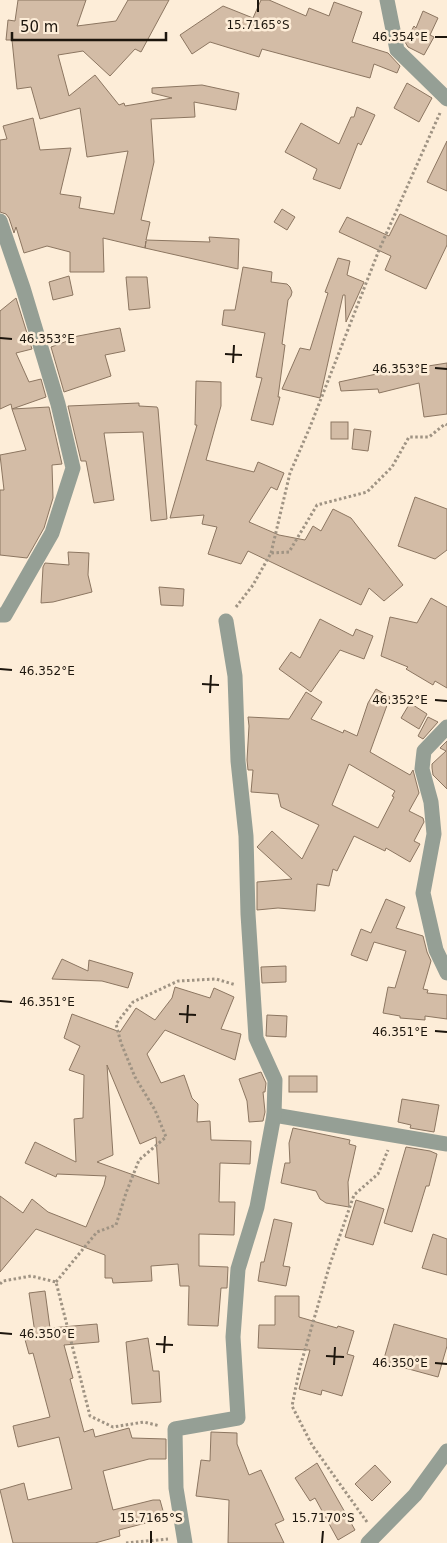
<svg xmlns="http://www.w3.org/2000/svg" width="447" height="1543" font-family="'DejaVu Sans',sans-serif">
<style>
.building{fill:#d3bca6;stroke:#8c7661;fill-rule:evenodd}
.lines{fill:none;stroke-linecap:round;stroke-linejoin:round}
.path{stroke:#9f9383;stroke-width:3;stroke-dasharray:2.5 2.5;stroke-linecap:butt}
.street{stroke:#959f95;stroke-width:15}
.ticks{fill:none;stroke:#1d160d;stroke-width:2}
.ticks-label{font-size:12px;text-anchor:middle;fill:#1d160d;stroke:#fdedd8;stroke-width:5;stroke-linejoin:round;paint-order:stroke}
</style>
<rect width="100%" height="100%" fill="#fdedd8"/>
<g class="building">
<polygon points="18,0 86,0 77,26 116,21 128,0 169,0 141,52 135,49 110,76 83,51 58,55 69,96 95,75 119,105 124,103 125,106 172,98 152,93 152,88 202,85 239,93 236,110 194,102 195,117 151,119 154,162 141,220 150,222 146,240 210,242 209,237 239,239 238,269 145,248 146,241 145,248 103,238 104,272 70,272 70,252 47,246 24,253 16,227 14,233 9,218 6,214 0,212 0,140 7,139 3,126 33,118 40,150 71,148 60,194 81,197 79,208 114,214 128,151 87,157 80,108 40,119 31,87 17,89 12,40 6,40 8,20 15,21"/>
<polygon points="261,0 269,0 306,16 309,8 329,16 334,2 362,12 352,42 388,53 400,66 397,73 374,64 370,78 262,49 259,57 210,42 192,54 180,35 223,6 253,18"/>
<polygon points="423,11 438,18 430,35 434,37 424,55 408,47 405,42 414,26 416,28"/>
<polygon points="407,83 432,98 419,122 394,108"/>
<polygon points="357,107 375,115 361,145 358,143 340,189 313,179 317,169 285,152 301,123 339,144 351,117 354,117"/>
<polygon points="447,141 447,191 427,182"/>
<polygon points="282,209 295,217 287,230 274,222"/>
<polygon points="400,214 447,236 447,245 426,289 385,270 391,256 339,232 347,217 389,236"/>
<polygon points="338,258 350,261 347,275 364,282 346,322 345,295 343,295 320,398 282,389 300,348 310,350 328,293 325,292"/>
<polygon points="243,267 272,272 271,282 287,284 290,287 292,292 291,296 288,300 282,344 285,345 278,397 280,397 273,425 251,420 262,378 256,377 265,333 222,325 224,310 235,310"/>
<polygon points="69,276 73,295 53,300 49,282"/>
<polygon points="126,277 147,277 150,308 129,310"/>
<polygon points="16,298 32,349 16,353 29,382 41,379 46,397 12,409 11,404 0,409 0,311"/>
<polygon points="120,328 125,351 105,355 111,376 64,392 51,347 73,339 73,337"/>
<polygon points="428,363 428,366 447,363 447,414 424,417 419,383 379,393 378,389 341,391 339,382"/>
<polygon points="196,381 221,382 221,406 206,460 254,472 258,462 284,473 277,490 271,487 249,522 279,535 305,540 313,526 321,531 333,509 351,518 403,585 384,601 369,588 361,605 248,551 241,564 208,554 217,527 202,524 204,515 170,518 197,425 195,425"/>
<polygon points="139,403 139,406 157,407 158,409 167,519 151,521 143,432 104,433 114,500 94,503 86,461 81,461 68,406"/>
<polygon points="49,407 62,464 52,465 53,498 44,528 27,558 0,555 0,490 4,490 0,455 26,450 12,409"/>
<rect x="331" y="422" width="17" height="17"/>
<polygon points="354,429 371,431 368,451 352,449"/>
<polygon points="415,497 447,509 447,550 435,559 398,546"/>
<polygon points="68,552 89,553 88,575 92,592 53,602 41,603 43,567 45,563 69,565"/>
<polygon points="159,587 184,589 183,606 161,605"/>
<polygon points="431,598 447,607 447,688 435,681 433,685 406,669 408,667 381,656 390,617 417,623"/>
<polygon points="320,619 353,636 356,629 373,636 364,659 340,650 311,692 279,669 291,652 300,658"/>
<path d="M376 689 390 697 370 752 410 775 413 770 419 793 409 811 423 818 424 822 414 841 420 844 410 862 386 848 385 851 354 836 337 871 333 869 329 886 317 884 315 911 278 908 257 910V882L292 879 257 847 272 831 302 859 319 825 281 807 278 794 251 792 253 770H248L247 760 249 726 248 717 289 719 306 692 322 702 311 719 343 733 344 730 357 736 368 703ZM349 764 395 791 392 796 394 797 378 828 332 805Z"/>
<polygon points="410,703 427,714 419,729 401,718"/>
<polygon points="428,717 438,722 423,739 418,736"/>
<polygon points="447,741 447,789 433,775 432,768 432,764 446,751 440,748"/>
<polygon points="386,899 405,907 396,928 423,936 427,952 431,961 423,989 428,990 427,993 447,995 447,1019 425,1016 425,1020 400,1018 400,1016 383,1013 388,987 395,988 406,951 374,942 367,961 351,955 361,929 371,933"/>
<polygon points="62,959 88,971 89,960 133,973 128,988 102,981 52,979"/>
<polygon points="286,966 286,982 262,983 261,967"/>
<path d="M175 987 210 998 214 988 234 997 221 1029 241 1034 235 1060 165 1030 147 1054 161 1083 184 1075 192 1098 198 1104 197 1122 210 1121 211 1140 251 1141 250 1164 220 1163 219 1202H235L234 1235 199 1234V1266L228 1267 227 1288H221L218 1326 188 1325 189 1286H180L178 1264 151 1266 152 1281 113 1283 112 1278H105V1255L36 1229 0 1272V1196L23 1213 32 1199 48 1212 86 1227 104 1185 106 1176 57 1174 56 1177 25 1163 35 1142 76 1162 74 1119 83 1118 84 1075 69 1070 80 1046 64 1038 72 1014 120 1032 136 1008 155 1020 172 998ZM107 1065 140 1144 156 1137 159 1184 97 1162 113 1155Z"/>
<polygon points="267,1015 287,1016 286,1037 266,1036"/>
<polygon points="261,1072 266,1083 265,1092 263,1092 265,1112 263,1121 249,1122 247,1101 239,1079"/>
<rect x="289" y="1076" width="28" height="16"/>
<polygon points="402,1099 439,1105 434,1132 410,1128 411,1125 398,1122"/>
<polygon points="293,1128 350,1140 349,1144 356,1146 348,1182 349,1207 326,1203 320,1199 316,1191 281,1183 285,1163 290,1163 289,1143"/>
<polygon points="406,1147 430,1151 437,1154 429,1186 426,1186 412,1232 384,1223"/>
<polygon points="356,1200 384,1209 373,1245 345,1237"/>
<polygon points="274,1219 292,1223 283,1266 290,1267 286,1286 258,1281 261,1262 264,1262"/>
<polygon points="433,1234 447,1239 447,1275 422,1268"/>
<polygon points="45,1291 50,1328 97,1324 99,1342 64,1345 73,1378 70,1379 84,1432 93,1429 95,1437 129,1428 132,1438 166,1439 166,1459 149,1459 103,1471 113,1510 153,1500 160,1500 165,1518 119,1530 120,1536 95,1543 13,1543 0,1490 24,1483 28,1500 72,1489 59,1437 18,1447 13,1426 50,1417 33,1353 29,1354 24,1336 35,1333 29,1293"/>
<polygon points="275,1296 299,1296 299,1317 337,1328 338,1326 354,1331 347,1354 354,1356 342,1396 322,1390 321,1395 299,1389 310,1350 258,1348 259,1325 275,1325"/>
<polygon points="394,1324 447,1339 447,1346 438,1377 383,1362"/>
<polygon points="148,1338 153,1371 159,1371 161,1402 132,1404 126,1342"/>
<polygon points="211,1432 237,1433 237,1444 249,1475 261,1470 284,1520 275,1524 284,1543 228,1543 229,1500 196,1496 201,1460 210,1461"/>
<polygon points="317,1463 355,1530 338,1540 315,1498 310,1501 295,1478"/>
<polygon points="375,1465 391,1482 372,1501 355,1484"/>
</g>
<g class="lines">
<g class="path">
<polyline points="271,553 290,473 310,427 379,250 440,113"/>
<polyline points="236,607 253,585 271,553 289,552 317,505 367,492 392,467 409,437 429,437 445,424 447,425"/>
<polyline points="56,1282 97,1232 116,1225 126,1193 139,1160 166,1137 155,1110 135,1077 121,1043 116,1024 133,1002 178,981 216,979 236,985"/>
<polyline points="0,1284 3,1281 31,1276 56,1282 90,1416 113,1427 144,1422 160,1426"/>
<polyline points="367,1522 312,1445 292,1406 300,1367 330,1264 354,1195 378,1174 388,1150"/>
<polyline points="126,1543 168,1539"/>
</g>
<g class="street">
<polyline points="387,0 397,50 447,99"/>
<polyline points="0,221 23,288 58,404 73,468 52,533 5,615 0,615"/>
<polyline points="447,727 424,751 422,769 431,802 434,834 423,893 436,950 447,973"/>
<polyline points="274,1115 447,1144"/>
<polyline points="185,1543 176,1488 175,1429 238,1418 233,1337 238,1269 257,1207 274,1115 275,1080 256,1038 248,914 246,836 238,761 235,676 226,621"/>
<polyline points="368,1543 415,1495 447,1451"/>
</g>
</g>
<path class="ticks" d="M258 12V0M435 37H447M0 338 12 339M225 354 242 355M233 363 234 345M435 368 447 369M0 669 12 670M202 684 219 685M210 693 211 675M435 700 447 701M0 1001 12 1002M179 1014 196 1015M187 1023 188 1005M435 1031 447 1032M0 1333 12 1334M156 1344 173 1345M164 1353 165 1336M326 1356 344 1357M435 1363 447 1364M334 1365 335 1347M151 1543V1531M322 1543 323 1531"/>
<g class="ticks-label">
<text x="258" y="29">15.7165°S</text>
<text x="400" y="41">46.354°E</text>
<text x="47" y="343">46.353°E</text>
<text x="400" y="373">46.353°E</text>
<text x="47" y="675">46.352°E</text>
<text x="400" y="704">46.352°E</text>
<text x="47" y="1006">46.351°E</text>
<text x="400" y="1036">46.351°E</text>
<text x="47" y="1338">46.350°E</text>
<text x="400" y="1367">46.350°E</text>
<text x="151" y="1522">15.7165°S</text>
<text x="323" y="1522">15.7170°S</text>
</g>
<path d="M12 32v8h154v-8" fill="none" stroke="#1d160d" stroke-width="2.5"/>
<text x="20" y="32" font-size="15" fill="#1d160d" stroke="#fdedd8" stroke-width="4" paint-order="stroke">50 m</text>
</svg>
